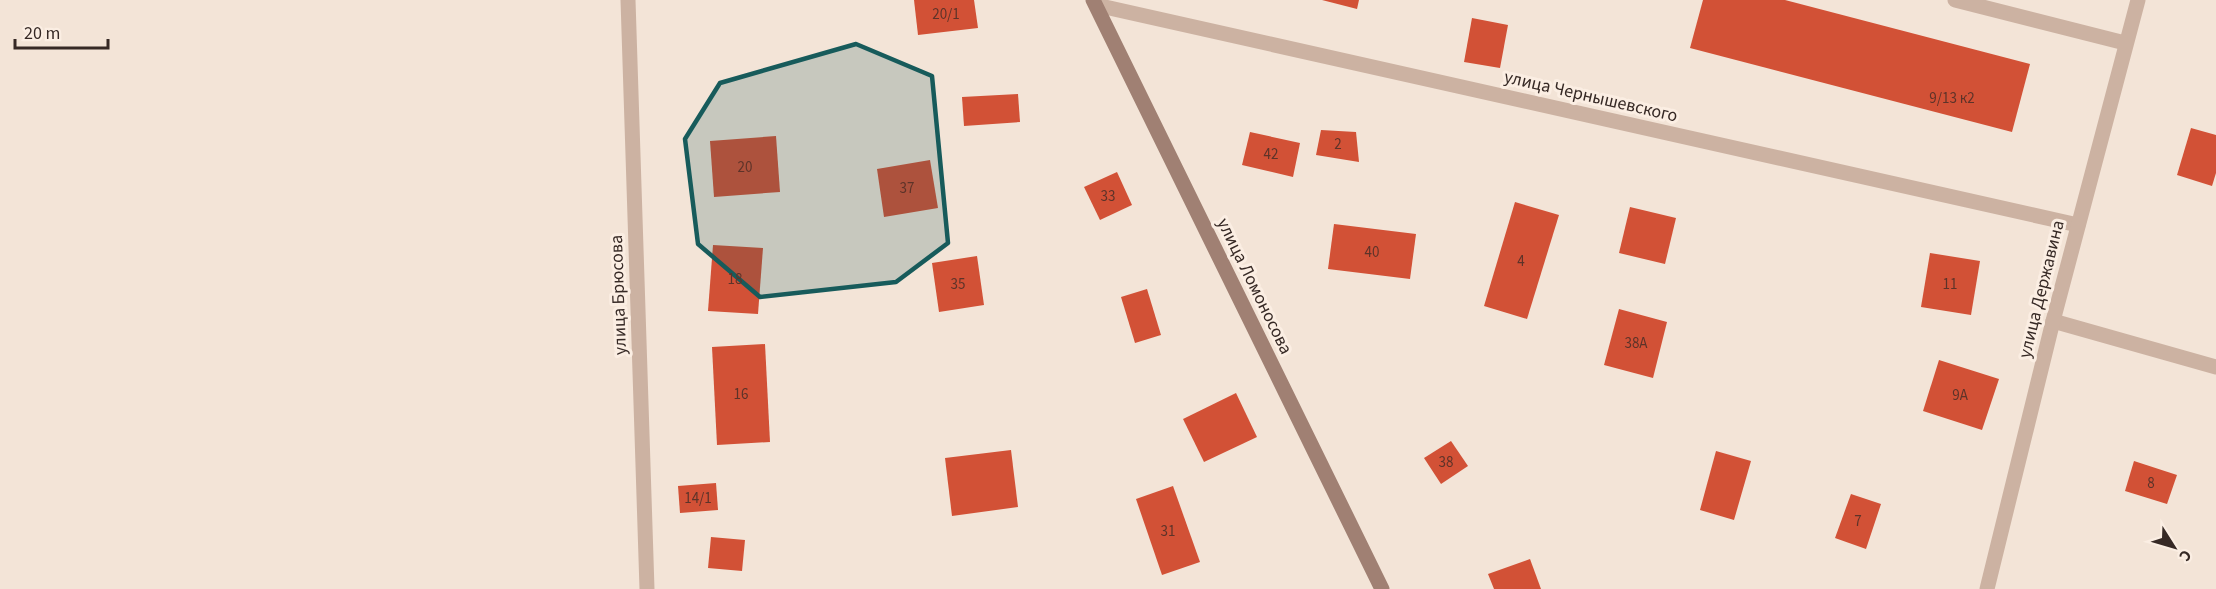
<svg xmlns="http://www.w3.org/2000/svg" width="2216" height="589" font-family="'Source Sans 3',sans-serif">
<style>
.building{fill:#d25136}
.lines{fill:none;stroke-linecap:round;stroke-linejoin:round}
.lane{stroke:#ccb2a2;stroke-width:15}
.street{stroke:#ccb2a2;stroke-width:15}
.secondary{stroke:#a08073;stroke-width:15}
.marked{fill:#175b5b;fill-opacity:0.2;stroke:#175b5b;stroke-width:4.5;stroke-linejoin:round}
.labels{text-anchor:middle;stroke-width:6;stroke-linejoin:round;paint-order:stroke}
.number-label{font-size:15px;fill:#5d3329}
.street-label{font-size:18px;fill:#362925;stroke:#fbeee3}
</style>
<rect width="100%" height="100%" fill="#f3e4d7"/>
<g class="building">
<polygon points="914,0 974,0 978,28 918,35"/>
<polygon points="1322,0 1359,0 1357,9"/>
<polygon points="1703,0 1785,0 2030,64 2012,132 1690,48"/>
<polygon points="1472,18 1508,25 1500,68 1464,62"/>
<polygon points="1018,94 1020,122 964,126 962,97"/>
<polygon points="2191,128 2216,135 2216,173 2212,186 2177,175"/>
<polygon points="1321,130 1356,132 1359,162 1316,155"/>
<polygon points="1250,132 1300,143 1293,177 1242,165"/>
<polygon points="776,136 780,192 714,197 710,141"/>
<polygon points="930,160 938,208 884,217 877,169"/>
<polygon points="1117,172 1132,205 1100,220 1084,187"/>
<polygon points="1515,202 1559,215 1527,319 1484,306"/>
<polygon points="1630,207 1676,218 1665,264 1619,253"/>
<polygon points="1334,224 1416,234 1410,279 1328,269"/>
<polygon points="713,245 763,248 758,314 708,311"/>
<polygon points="1930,253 1980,261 1971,315 1921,307"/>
<polygon points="977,256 984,305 939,312 932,263"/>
<polygon points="1147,289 1161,335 1135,343 1121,297"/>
<polygon points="1619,309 1667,322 1653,378 1604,365"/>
<polygon points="765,344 770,442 717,445 712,347"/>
<polygon points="1939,360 1999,379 1982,430 1923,411"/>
<polygon points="1236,393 1257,437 1204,462 1183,419"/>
<polygon points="1451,441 1468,466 1441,484 1424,458"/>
<polygon points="1011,450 1018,507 952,516 945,458"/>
<polygon points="1716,451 1751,461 1734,520 1700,510"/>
<polygon points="2134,461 2177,475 2167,504 2125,491"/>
<polygon points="716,483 718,510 680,513 678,486"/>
<polygon points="1173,486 1200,562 1162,575 1136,499"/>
<polygon points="1851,494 1881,504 1866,549 1835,538"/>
<polygon points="711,537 745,540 742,571 708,568"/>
<polygon points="1530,559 1541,589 1494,589 1488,574"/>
</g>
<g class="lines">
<polyline class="lane" points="1955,0 2125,43"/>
<g class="street">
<polyline points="628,0 647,589"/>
<polyline points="1096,5 2078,225"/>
<polyline points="2053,321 2216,367"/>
<polyline points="1987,589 2053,321 2138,0"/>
</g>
<polyline class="secondary" points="1093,0 1382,589"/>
</g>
<path class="marked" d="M856 44 932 76 948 243 896 282 760 297 698 244 685 139 720 83Z"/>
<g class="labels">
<g class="number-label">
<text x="946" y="19">20/1</text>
<text x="1952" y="103">9/13 к2</text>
<text x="1338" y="149">2</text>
<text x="1271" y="159">42</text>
<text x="745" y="172">20</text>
<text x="907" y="193">37</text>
<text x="1108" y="201">33</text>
<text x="1372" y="257">40</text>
<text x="1521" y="266">4</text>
<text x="735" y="284">18</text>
<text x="958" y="289">35</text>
<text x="1950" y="289">11</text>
<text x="1636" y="348">38А</text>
<text x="741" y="399">16</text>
<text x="1960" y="400">9А</text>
<text x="1446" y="467">38</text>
<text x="2151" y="488">8</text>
<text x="698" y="503">14/1</text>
<text x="1858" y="526">7</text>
<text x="1168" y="536">31</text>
</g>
<g class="street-label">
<text transform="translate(1591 96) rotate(13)" y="6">улица Чернышевского</text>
<text transform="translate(1255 286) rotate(64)" y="6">улица Ломоносова</text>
<text transform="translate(2041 289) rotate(-76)" y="6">улица Державина</text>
<text transform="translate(618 295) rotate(-92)" y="6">улица Брюсова</text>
</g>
</g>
<g transform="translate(2174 547) rotate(127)" stroke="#fbeee3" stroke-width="4.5" paint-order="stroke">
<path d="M0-4.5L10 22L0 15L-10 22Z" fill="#362925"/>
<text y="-9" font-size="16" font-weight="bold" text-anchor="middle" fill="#362925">С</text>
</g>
<path d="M15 39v9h93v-9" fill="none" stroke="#362925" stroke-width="3"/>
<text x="24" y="39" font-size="18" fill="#362925" stroke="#fbeee3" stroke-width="4.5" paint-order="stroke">20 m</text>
</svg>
